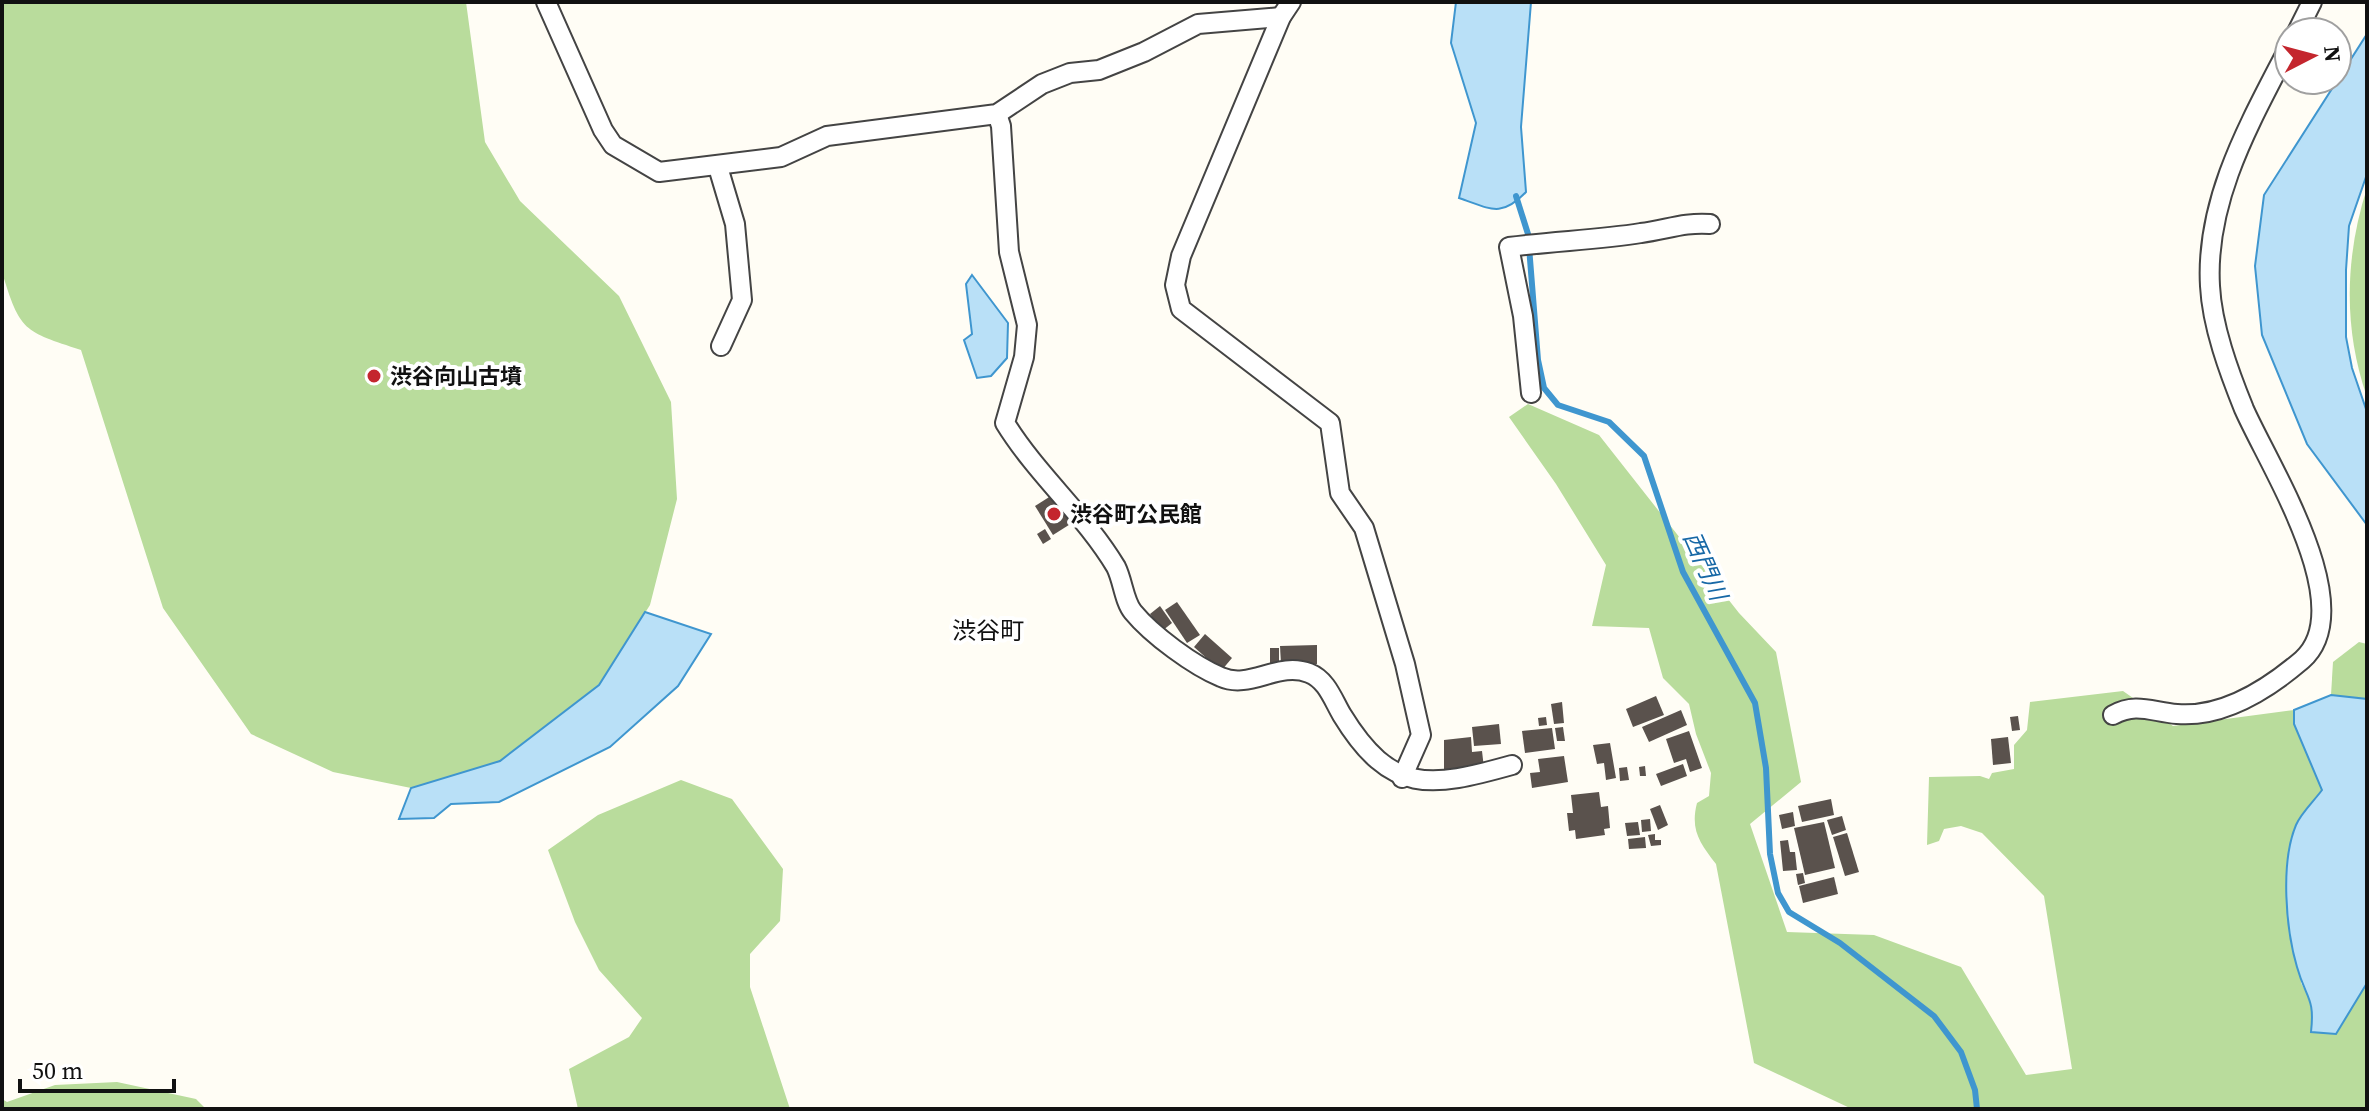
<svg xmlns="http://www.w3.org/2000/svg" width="2369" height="1111" font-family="'Source Serif 4','Noto Sans JP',serif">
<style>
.forest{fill:#b9dc9c}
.water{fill:#b9e0f7;stroke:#3f96cf;stroke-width:2}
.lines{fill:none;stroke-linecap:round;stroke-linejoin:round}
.stream{stroke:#3f96cf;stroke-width:6}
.building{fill:#5a524d}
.minor-casing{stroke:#444;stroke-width:22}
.minor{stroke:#fff;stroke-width:18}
.poi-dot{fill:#c4262e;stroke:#fff;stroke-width:3}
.labels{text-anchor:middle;stroke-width:8;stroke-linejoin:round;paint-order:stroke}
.poi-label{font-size:22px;font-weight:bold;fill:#111;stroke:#fff;text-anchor:start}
.water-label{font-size:24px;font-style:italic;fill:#1768a6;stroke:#fff}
.neighbourhood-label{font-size:24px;fill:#111;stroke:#fff}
</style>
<rect width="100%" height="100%" fill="#fffdf5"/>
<g class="forest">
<path d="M2 2H466L485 142 520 201 619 296 671 402 677 499 650 605 599 685 500 761 411 788 333 772 251 734 163 608 81 350C24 331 20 332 2 272Z"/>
<path d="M2367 188V397C2343 329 2345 256 2367 188Z"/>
<path d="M1528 404 1599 435 1739 613 1776 652 1801 782 1750 824 1787 932 1874 935 1961 967 2026 1075 2072 1069 2044 896 1982 833 1961 826 1944 829 1939 841 1927 845 1929 777 1980 776 1989 779 1992 773 2014 769V745L2027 730 2030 702 2123 691 2173 726 2294 710 2322 790 2296 825 2301 983 2314 1007 2311 1032 2336 1034 2367 983V1109H1852L1754 1063 1716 864C1700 843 1690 830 1697 803L1709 796 1711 773 1696 734 1689 704 1663 678 1649 628 1592 626 1606 565 1556 484 1509 417Z"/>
<polygon points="2359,642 2367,644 2367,699 2331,695 2333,662"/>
<polygon points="681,780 732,799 783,869 780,921 750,954 750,987 790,1109 578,1109 569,1069 629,1037 642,1018 599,970 575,922 548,850 598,815"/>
<polygon points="117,1082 196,1099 206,1109 2,1109 2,1099 7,1102 55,1085"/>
</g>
<g class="water">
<path d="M1456 2H1531L1521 127 1526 192C1501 218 1491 209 1459 198L1476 123 1451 43Z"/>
<polygon points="2367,34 2367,174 2349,226 2346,270 2346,337 2352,368 2367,412 2367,525 2307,444 2262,335 2255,266 2264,195"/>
<polygon points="972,275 1008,323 1007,358 991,376 977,378 964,340 972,334 966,284"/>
<polygon points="645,612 711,634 678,686 610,747 499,802 451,804 434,818 399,819 411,788 500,761 599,685"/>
<path d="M2331 695 2367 699V983L2336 1034 2311 1032C2315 997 2306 999 2297 967 2286 930 2280 863 2296 825 2301 813 2314 801 2322 790L2294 724V710Z"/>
</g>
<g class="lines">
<polyline class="stream" points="1516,196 1528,234 1538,360 1544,388 1558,405 1609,422 1644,456 1683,572 1755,703 1766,768 1770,854 1778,893 1789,912 1840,943 1934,1016 1961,1052 1975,1090 1977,1109"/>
</g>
<g class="building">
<polygon points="1054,494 1072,523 1053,535 1035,506"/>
<polygon points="1045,529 1051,539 1043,544 1037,534"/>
<polygon points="1177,602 1200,635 1187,643 1165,610"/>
<polygon points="1160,606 1172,623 1162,631 1150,614"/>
<polygon points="1205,634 1232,658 1221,671 1194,647"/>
<polygon points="1317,645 1317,664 1281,664 1280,646"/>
<rect x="1270" y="648" width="9" height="17"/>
<polygon points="1656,696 1664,715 1633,727 1626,709"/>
<polygon points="1562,702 1564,723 1554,724 1551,704"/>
<polygon points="1681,710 1687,725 1649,742 1642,727"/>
<polygon points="2018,716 2020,730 2012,731 2010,717"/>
<polygon points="1546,717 1547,725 1539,726 1538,718"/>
<polygon points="1499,724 1501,744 1474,746 1472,727"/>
<polygon points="1563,727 1565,741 1557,741 1555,728"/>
<polygon points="1552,728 1555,749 1525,753 1522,731"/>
<polygon points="1689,731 1702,768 1690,772 1686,759 1674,763 1666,739"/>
<polygon points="1471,737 1472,752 1482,751 1484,768 1444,772 1444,740"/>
<polygon points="2008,737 2011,763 1993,765 1991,739"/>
<polygon points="1610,743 1616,778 1606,780 1604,763 1597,764 1593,745"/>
<polygon points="1564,756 1568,782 1532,788 1530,773 1540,772 1538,759"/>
<polygon points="1683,764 1687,776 1661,786 1656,774"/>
<polygon points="1645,766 1646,776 1640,776 1639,767"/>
<polygon points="1627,767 1629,780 1620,781 1619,768"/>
<polygon points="1599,792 1601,807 1608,806 1610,828 1604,829 1605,835 1576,839 1575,830 1569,831 1567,813 1573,813 1571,795"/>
<polygon points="1831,799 1834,815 1802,822 1798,806"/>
<polygon points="1660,805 1668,825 1658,830 1650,809"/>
<polygon points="1793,812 1795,826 1782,829 1779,815"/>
<polygon points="1842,816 1846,830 1832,835 1827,820"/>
<polygon points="1650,819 1651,831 1642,832 1641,820"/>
<polygon points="1638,822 1640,835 1627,836 1625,823"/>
<polygon points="1824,822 1835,868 1805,875 1794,828"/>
<polygon points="1847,833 1859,872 1845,876 1833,837"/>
<polygon points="1655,834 1655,840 1661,840 1661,845 1651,846 1648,835"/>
<polygon points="1645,837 1646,848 1629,849 1628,839"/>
<polygon points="1788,840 1790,852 1795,852 1797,870 1783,871 1780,841"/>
<polygon points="1803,873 1805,883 1798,885 1796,874"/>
<polygon points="1834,877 1838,894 1803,903 1799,886"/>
</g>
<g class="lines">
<defs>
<g id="minor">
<polyline points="546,2 603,130 613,145 659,172 781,157 827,136 997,114 1042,84 1070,73 1099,70 1144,52 1198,24 1281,17"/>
<polyline points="1291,2 1281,17 1181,256 1175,285 1181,309 1330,423 1340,493 1364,528 1405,664 1421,735 1402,778"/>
<polyline points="2297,32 2312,2"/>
<path d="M997 114 1001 126 1009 252 1027 325 1024 357 1005 423C1037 475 1085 515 1116 567 1123 581 1124 601 1133 612 1152 635 1194 666 1221 677 1250 690 1278 661 1309 673 1327 680 1333 700 1342 715 1391 795 1430 788 1512 765"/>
<polyline points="718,167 735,224 742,300 721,346"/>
<path d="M1531 393 1523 316 1509 247C1553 241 1598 240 1641 233 1666 230 1684 222 1710 224"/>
<path d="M2113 715C2136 702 2152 712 2177 714 2224 718 2268 689 2302 660 2361 608 2269 466 2244 409 2229 372 2212 326 2210 286 2205 199 2251 121 2289 47"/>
</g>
</defs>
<use href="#minor" class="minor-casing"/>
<use href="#minor" class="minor"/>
</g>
<g class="poi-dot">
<circle cx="374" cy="376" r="8"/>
<circle cx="1054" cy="514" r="8"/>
</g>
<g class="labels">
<g class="poi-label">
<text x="390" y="384">渋谷向山古墳</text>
<text x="1070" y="522">渋谷町公民館</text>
</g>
<g class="water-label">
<text transform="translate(1705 566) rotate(66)" y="8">西門川</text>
</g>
<g class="neighbourhood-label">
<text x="988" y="639">渋谷町</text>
</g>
</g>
<rect width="2369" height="1111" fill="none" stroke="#111111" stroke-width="8"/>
<g transform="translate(2313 56) rotate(84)"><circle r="38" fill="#ffffff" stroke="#a0a0a0" stroke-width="2"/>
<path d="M0-6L14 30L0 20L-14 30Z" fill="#c4262e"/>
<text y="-12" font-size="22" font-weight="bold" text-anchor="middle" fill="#111111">N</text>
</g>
<path d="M20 1079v12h154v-12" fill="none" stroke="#111111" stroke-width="4"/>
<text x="32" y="1079" font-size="24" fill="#111111" stroke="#ffffff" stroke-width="6" paint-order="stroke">50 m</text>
</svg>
